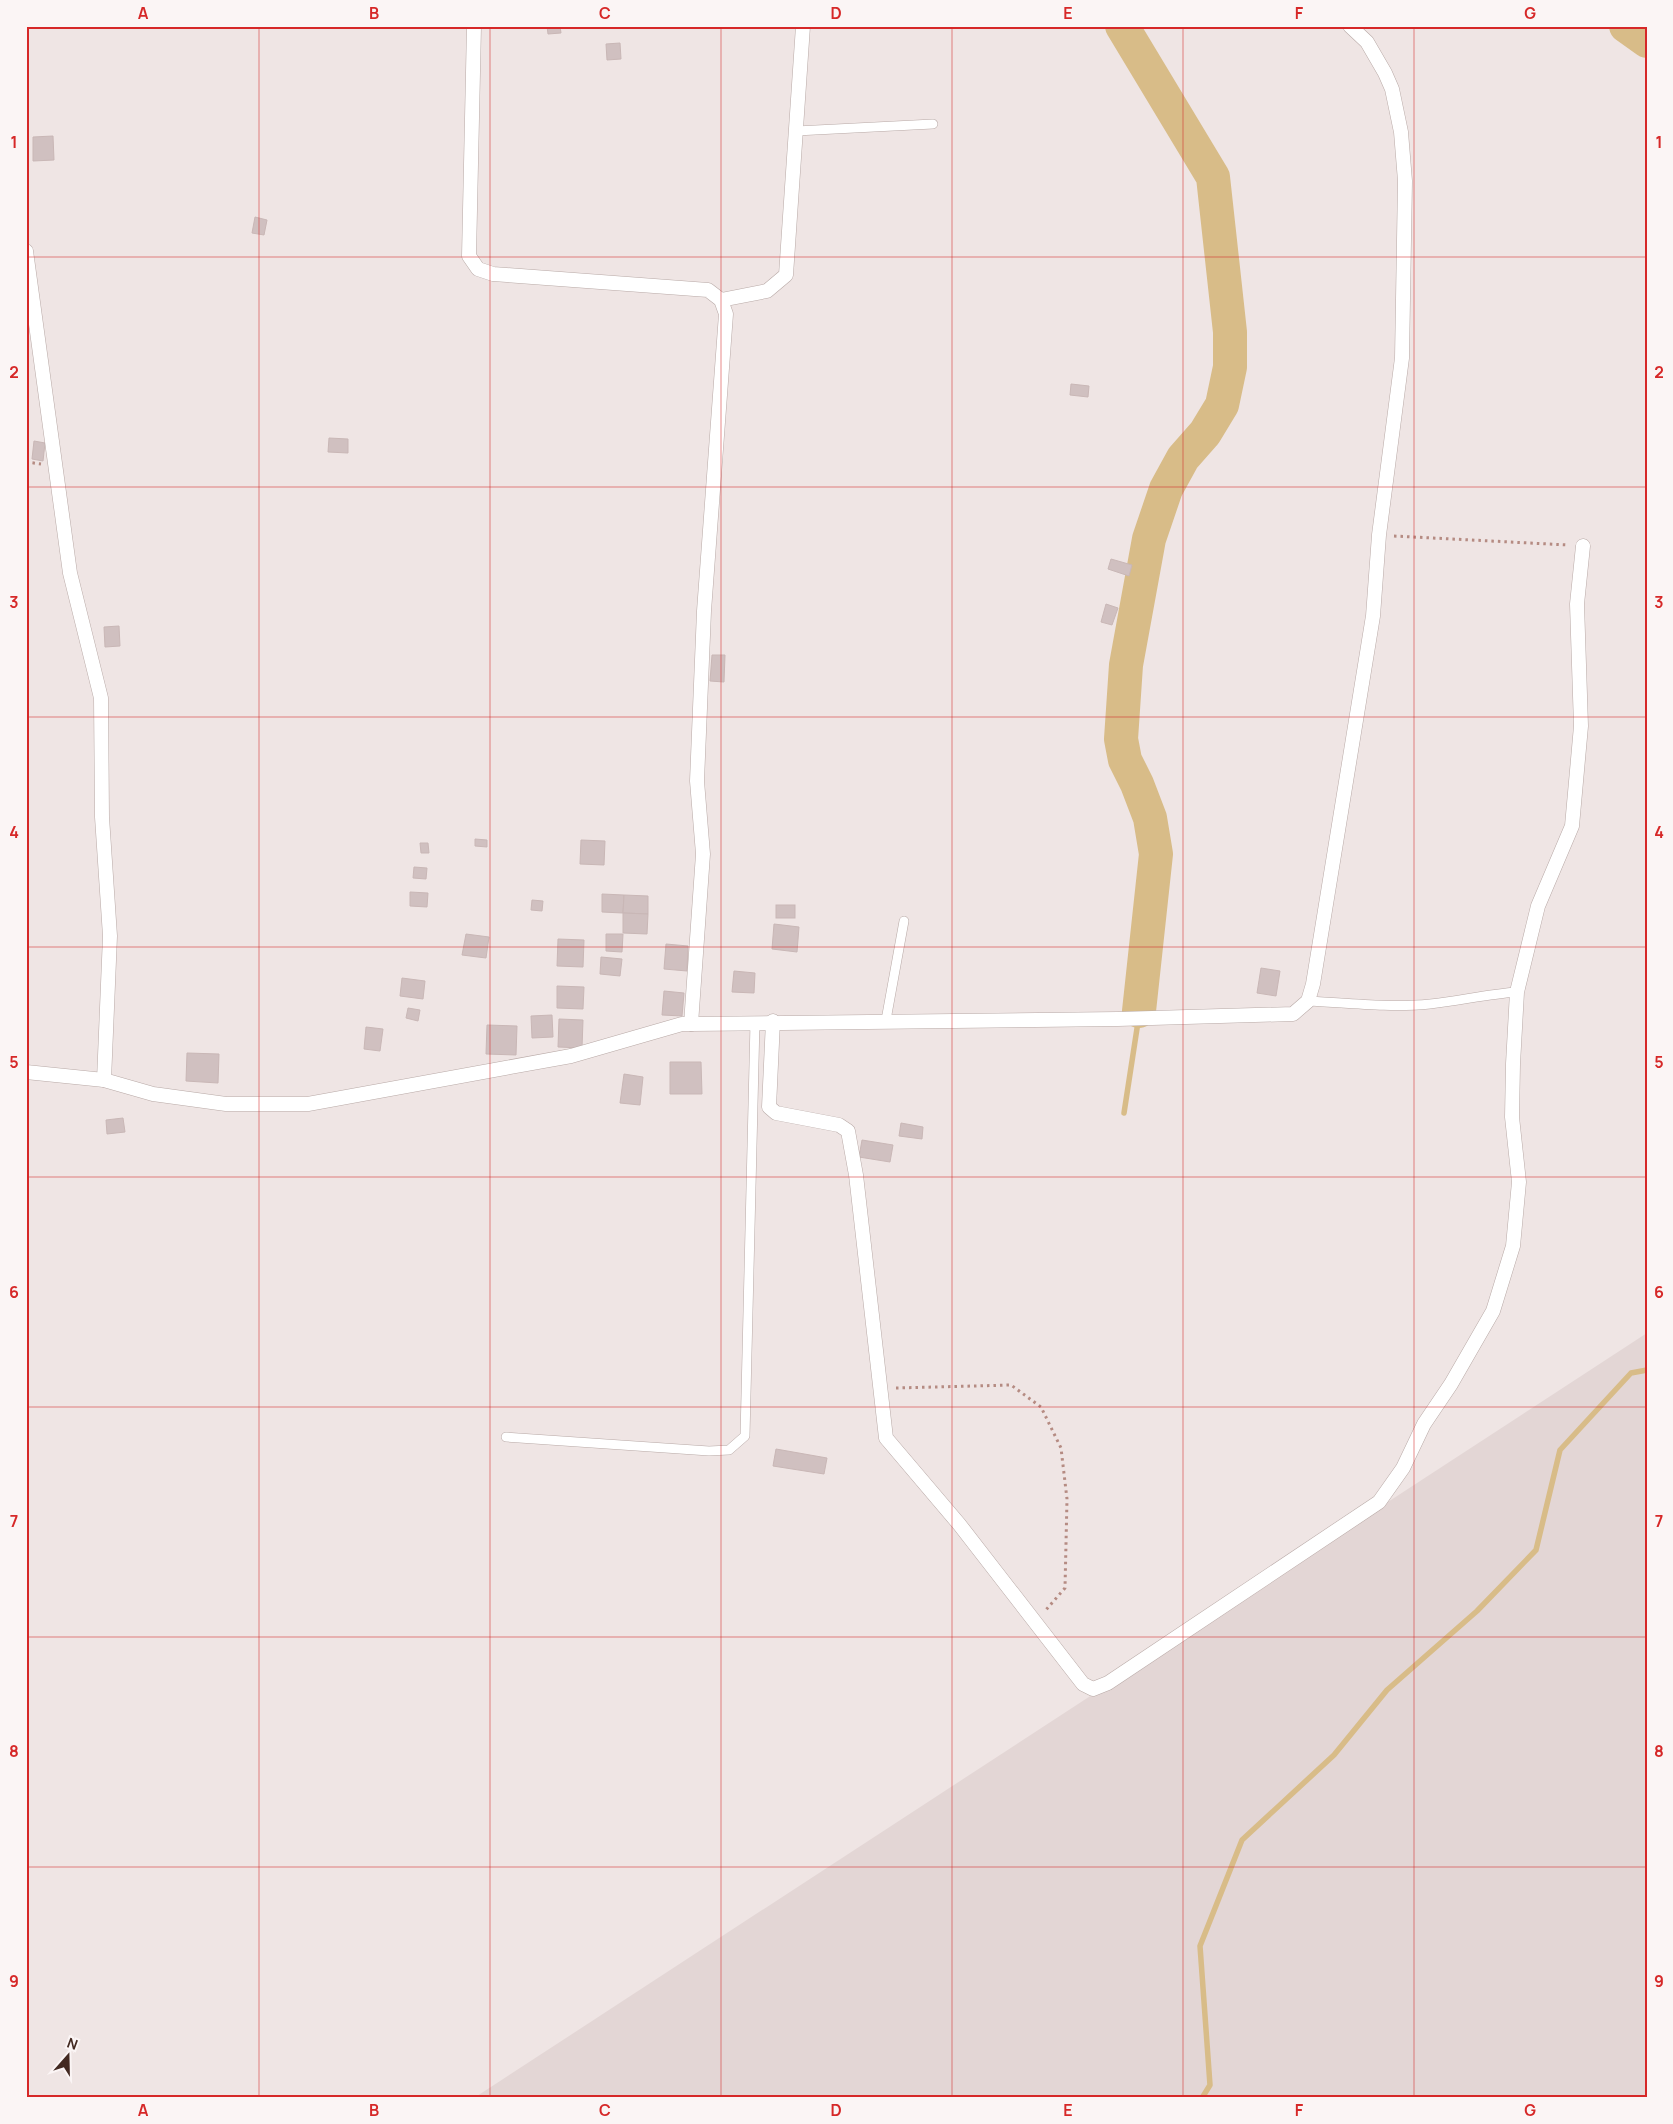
<svg xmlns="http://www.w3.org/2000/svg" width="1673" height="2124" font-family="Manrope,sans-serif">
<style>
.built{fill:#e3d6d5}
.lines{fill:none;stroke-linecap:round;stroke-linejoin:round}
.stream{stroke:#d8bc88;stroke-width:5.5}
.river{stroke:#d8bc88;stroke-width:34}
.building{fill:#d0c0c0;stroke:#c9b7b6}
.service-casing{stroke:#b8a9a6;stroke-width:10}
.minor-casing{stroke:#b8a9a6;stroke-width:15}
.path{stroke:#b58b82;stroke-width:3;stroke-dasharray:2.5 4;stroke-linecap:butt}
.service{stroke:#fff;stroke-width:9}
.minor{stroke:#fff;stroke-width:14}
.grid{fill:none;stroke:#d62828;stroke-width:1;stroke-opacity:0.55}
.neatline{fill:none;stroke:#d62828;stroke-width:2}
.grid-label{font-size:16px;text-anchor:middle;font-weight:bold;fill:#d62828}
</style>
<rect width="100%" height="100%" fill="#efe5e4"/>
<polygon class="built" points="1647,1333 1647,2098 474,2098"/>
<g class="lines">
<g class="stream">
<polyline points="1124,1113 1138,1022"/>
<polyline points="1202,2098 1210,2085 1200,1946 1242,1840 1334,1755 1387,1690 1477,1611 1536,1550 1560,1450 1631,1373 1647,1370"/>
</g>
<g class="river">
<polyline points="1122,26 1213,177 1230,332 1230,367 1222,405 1205,433 1183,458 1166,489 1149,539 1126,665 1121,739 1125,760 1137,784 1150,818 1156,854 1139,1011"/>
<polyline points="1626,26 1647,41"/>
</g>
</g>
<g class="building">
<polygon points="547,26 560,26 561,33 548,34"/>
<polygon points="620,43 621,59 607,60 606,44"/>
<polygon points="53,136 54,160 33,161 33,137"/>
<polygon points="255,217 267,220 264,235 252,233"/>
<polygon points="1071,384 1089,386 1088,397 1070,395"/>
<polygon points="329,438 348,439 348,453 328,452"/>
<polygon points="34,441 45,443 43,461 32,459"/>
<polygon points="1111,559 1132,565 1129,576 1108,569"/>
<polygon points="1106,604 1118,608 1112,625 1101,622"/>
<polygon points="119,626 120,646 105,647 104,627"/>
<polygon points="712,655 725,655 724,682 710,681"/>
<polygon points="475,839 487,840 487,847 475,846"/>
<polygon points="581,840 605,841 604,865 580,864"/>
<polygon points="420,843 428,843 429,853 421,853"/>
<polygon points="414,867 427,868 426,879 413,878"/>
<polygon points="410,892 428,893 427,907 410,906"/>
<polygon points="602,894 624,895 623,913 602,912"/>
<polygon points="624,895 648,896 648,914 623,913"/>
<polygon points="532,900 543,901 542,911 531,910"/>
<rect x="776" y="905" width="19" height="13"/>
<polygon points="623,913 648,914 647,934 623,933"/>
<polygon points="774,924 799,927 797,952 772,949"/>
<polygon points="466,934 489,937 486,958 462,955"/>
<polygon points="606,934 623,934 622,952 606,951"/>
<polygon points="558,939 584,940 583,967 557,966"/>
<polygon points="666,944 688,946 687,971 664,969"/>
<polygon points="601,957 622,959 620,976 600,974"/>
<polygon points="1261,968 1280,971 1276,996 1257,993"/>
<polygon points="734,971 755,973 754,993 732,992"/>
<polygon points="402,978 425,981 423,999 400,996"/>
<polygon points="557,986 584,987 583,1009 557,1008"/>
<polygon points="664,991 684,993 682,1016 662,1015"/>
<polygon points="408,1008 420,1010 418,1021 406,1018"/>
<polygon points="552,1015 553,1037 532,1038 531,1016"/>
<polygon points="559,1019 583,1020 582,1048 558,1047"/>
<polygon points="487,1025 517,1026 516,1055 486,1054"/>
<polygon points="366,1027 383,1029 380,1051 364,1049"/>
<polygon points="187,1053 219,1054 218,1083 186,1081"/>
<polygon points="670,1062 701,1062 702,1094 670,1094"/>
<polygon points="624,1074 643,1077 640,1105 620,1103"/>
<polygon points="123,1118 125,1132 107,1134 106,1120"/>
<polygon points="901,1123 923,1127 922,1139 899,1136"/>
<polygon points="862,1140 893,1145 890,1162 859,1157"/>
<polygon points="776,1449 827,1458 824,1474 773,1466"/>
</g>
<g class="lines">
<defs>
<g id="service">
<polyline points="796,131 933,124"/>
<path d="M1308 1001C1348 1003 1390 1008 1430 1004 1459 1001 1488 994 1517 992"/>
<polyline points="886,1020 904,921"/>
<polyline points="506,1437 709,1451 729,1450 745,1436 755,1022"/>
</g>
<g id="minor">
<polyline points="474,26 469,256 478,269 493,274 708,290 721,300 726,314 704,611 697,781 703,854 691,1024"/>
<polyline points="26,251 70,573 101,698 102,817 110,936 104,1080"/>
<polyline points="721,300 767,291 786,275 803,26"/>
<polyline points="773,1021 769,1107 776,1113 839,1125 848,1131 856,1175 886,1438 959,1524 1083,1684 1093,1689 1108,1683 1379,1502 1403,1468 1424,1424 1451,1384 1493,1311 1513,1246 1519,1182 1512,1117 1513,1064 1517,992 1538,906 1572,826 1581,726 1577,604 1583,546"/>
<polyline points="26,1072 104,1080 153,1094 226,1104 308,1104 571,1056 682,1024 691,1024 1118,1019 1293,1014 1308,1001 1313,984 1373,616 1379,535 1402,358 1405,181 1401,132 1392,89 1385,73 1367,42 1350,26"/>
</g>
</defs>
<use href="#service" class="service-casing"/>
<use href="#minor" class="minor-casing"/>
<g class="path">
<polyline points="26,462 41,464"/>
<polyline points="1394,536 1568,545"/>
<polyline points="896,1388 1011,1385 1041,1407 1061,1448 1067,1499 1065,1588 1045,1611"/>
</g>
<use href="#service" class="service"/>
<use href="#minor" class="minor"/>
</g>
<path class="grid" d="M259 26V2098M490 26V2098M721 26V2098M952 26V2098M1183 26V2098M1414 26V2098M26 257H1647M26 487H1647M26 717H1647M26 947H1647M26 1177H1647M26 1407H1647M26 1637H1647M26 1867H1647"/>
<rect width="1673" height="2124" fill="none" stroke="#fbf5f5" stroke-width="55"/>
<g transform="translate(68 2056) rotate(20)" stroke="#fbf5f5" stroke-width="4" paint-order="stroke">
<path d="M0-4L9 19L0 12L-9 19Z" fill="#432921"/>
<text y="-8" font-size="14" font-weight="bold" text-anchor="middle" fill="#432921">N</text>
</g>
<rect x="28" y="28" width="1618" height="2068" class="neatline"/>
<g class="grid-label">
<text x="143" y="19">A</text>
<text x="374" y="19">B</text>
<text x="605" y="19">C</text>
<text x="836" y="19">D</text>
<text x="1068" y="19">E</text>
<text x="1299" y="19">F</text>
<text x="1530" y="19">G</text>
<text x="14" y="148">1</text>
<text x="1659" y="148">1</text>
<text x="14" y="378">2</text>
<text x="1659" y="378">2</text>
<text x="14" y="608">3</text>
<text x="1659" y="608">3</text>
<text x="14" y="838">4</text>
<text x="1659" y="838">4</text>
<text x="14" y="1068">5</text>
<text x="1659" y="1068">5</text>
<text x="14" y="1298">6</text>
<text x="1659" y="1298">6</text>
<text x="14" y="1527">7</text>
<text x="1659" y="1527">7</text>
<text x="14" y="1757">8</text>
<text x="1659" y="1757">8</text>
<text x="14" y="1987">9</text>
<text x="1659" y="1987">9</text>
<text x="143" y="2116">A</text>
<text x="374" y="2116">B</text>
<text x="605" y="2116">C</text>
<text x="836" y="2116">D</text>
<text x="1068" y="2116">E</text>
<text x="1299" y="2116">F</text>
<text x="1530" y="2116">G</text>
</g>
</svg>
